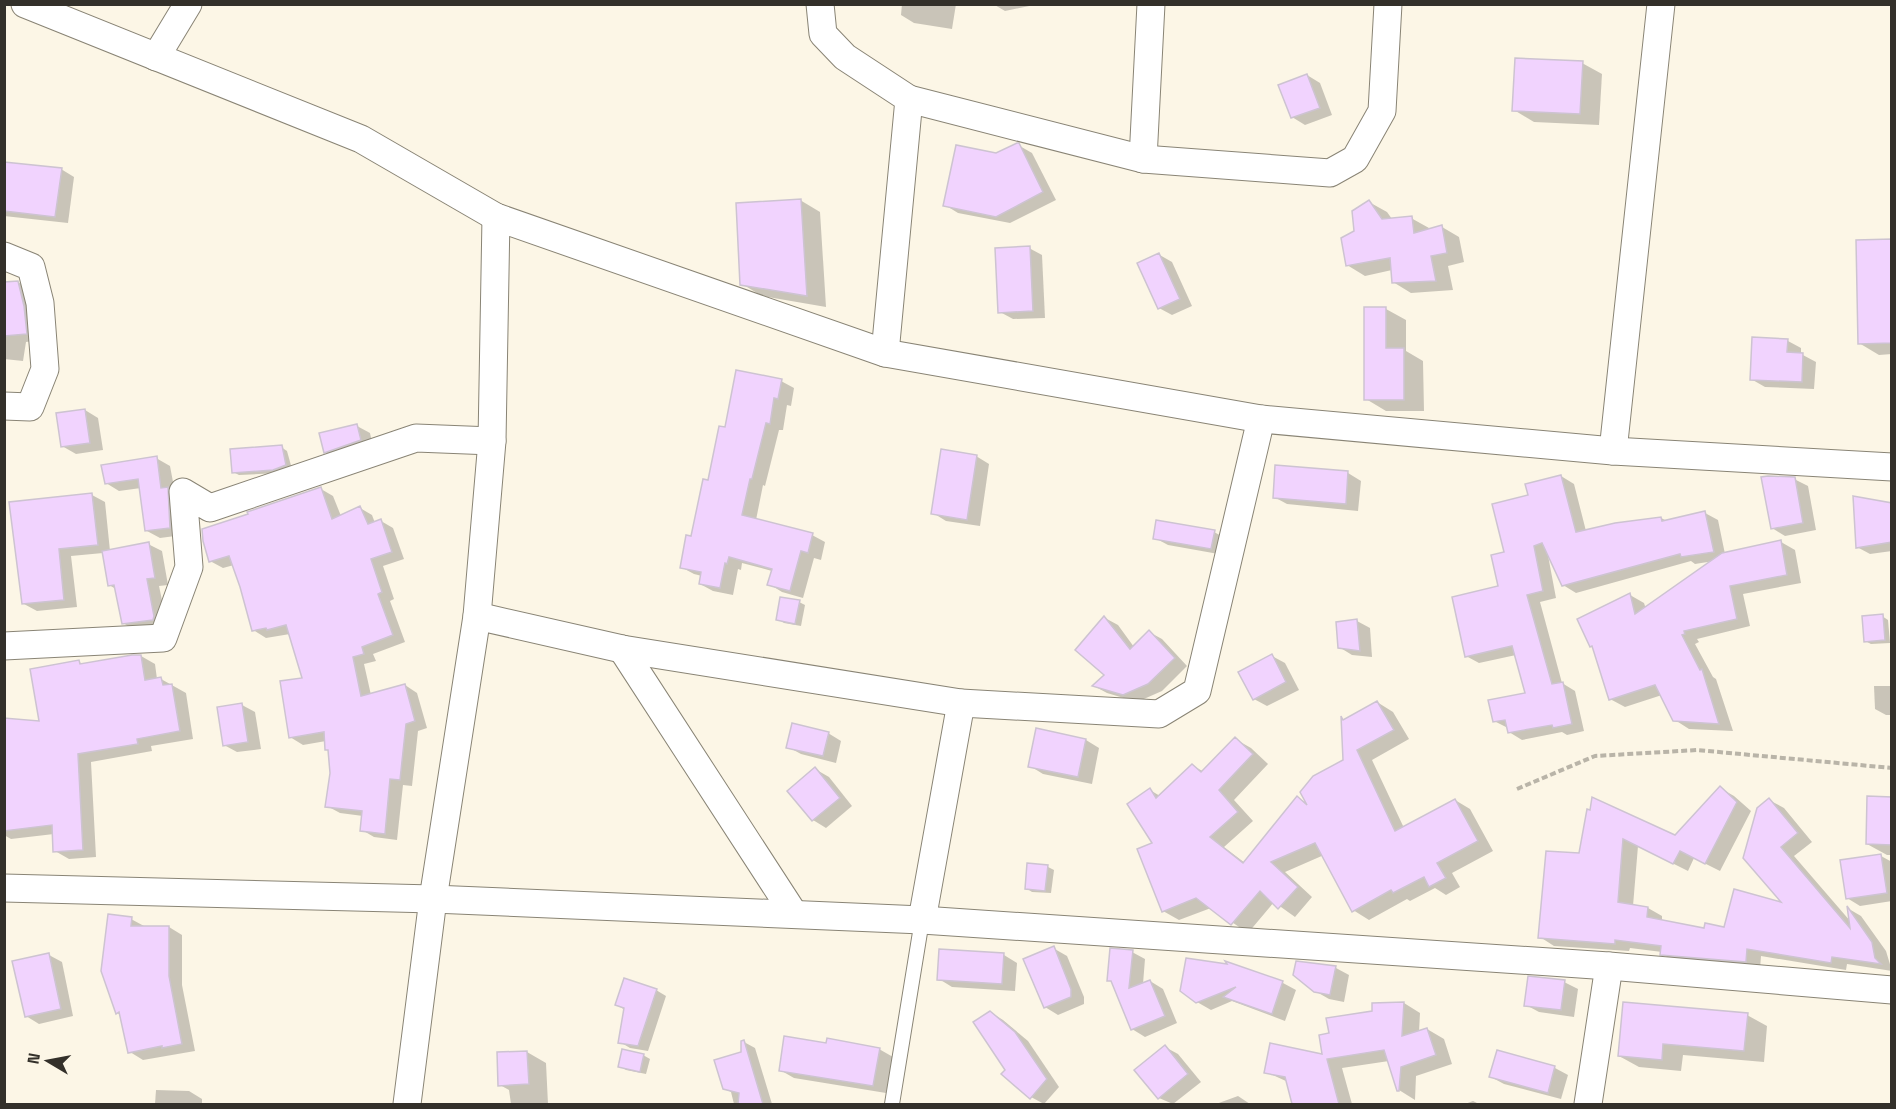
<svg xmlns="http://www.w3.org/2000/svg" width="1896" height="1109" font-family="'Space Grotesk',sans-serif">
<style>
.shadow{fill:#0003}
.building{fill:#f1d3fe;stroke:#cdc3d1;stroke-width:1.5}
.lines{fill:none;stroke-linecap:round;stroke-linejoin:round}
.lane-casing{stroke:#898475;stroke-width:16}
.street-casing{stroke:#898475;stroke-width:29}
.path{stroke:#b9b4a8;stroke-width:4;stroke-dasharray:6 3;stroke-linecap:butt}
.lane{stroke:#fff;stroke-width:14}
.street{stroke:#fff;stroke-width:27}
</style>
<rect width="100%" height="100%" fill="#fcf6e6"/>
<g class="shadow">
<polygon points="902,4 956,4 952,29 914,23 901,15"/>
<polygon points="993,4 1039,4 1005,11"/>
<polygon points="1582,63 1602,74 1599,125 1534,122 1514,110"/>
<polygon points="1307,75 1320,83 1332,115 1305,125 1292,117"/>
<polygon points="1018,145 1032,153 1056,200 1010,223 958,213 945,205 996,155"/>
<polygon points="4,164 61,169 74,177 68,223 4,216"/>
<polygon points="800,200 820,212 826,307 762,296 742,284"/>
<polygon points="1369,202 1387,212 1392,219 1411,218 1429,228 1430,230 1442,227 1459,237 1464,262 1448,266 1453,290 1411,293 1393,282 1392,270 1365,276 1347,265 1356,232"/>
<polygon points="1892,241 1892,354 1879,355 1859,343"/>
<polygon points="1029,248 1042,255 1045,318 1013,319 1000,312"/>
<polygon points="1158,254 1172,262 1192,306 1172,315 1159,308"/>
<polygon points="18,282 31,290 39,340 26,342 23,361 4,359 4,284"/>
<polygon points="1365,309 1386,309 1406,320 1406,351 1423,361 1424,411 1386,411 1366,399"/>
<polygon points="1754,339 1788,341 1801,348 1801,354 1816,362 1814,389 1765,387 1751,379"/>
<polygon points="781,381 794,388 791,406 787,405 783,430 779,430 765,486 763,485 756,520 812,535 825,542 821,560 814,558 803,598 782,592 769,584 772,571 742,563 741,570 738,569 733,595 713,591 700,584 702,576 694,574 681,567 692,538 726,429"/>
<polygon points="85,410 98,418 103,450 76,454 62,446"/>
<polygon points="357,426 370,433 373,447 338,459 325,452"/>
<polygon points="281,447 287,451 292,469 280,473 239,475 233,472"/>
<polygon points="976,456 989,464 980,526 946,521 933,513"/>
<polygon points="156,458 170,466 183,535 160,538 147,531 141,488 119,491 106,483"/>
<polygon points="1277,467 1348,473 1361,481 1358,511 1287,504 1274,497"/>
<polygon points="1561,476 1574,484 1586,531 1661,518 1667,521 1705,513 1718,520 1725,554 1781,542 1795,550 1801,583 1743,594 1750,626 1697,639 1699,642 1695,644 1713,677 1716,679 1733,731 1689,729 1675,720 1662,695 1625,707 1610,699 1595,648 1591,646 1630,595 1644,603 1646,609 1714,561 1695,564 1691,561 1576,593 1563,585 1547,550 1556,598 1540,602 1562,683 1575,691 1584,731 1567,735 1562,732 1522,740 1509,732 1508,728 1494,721 1527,694 1516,655 1479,663 1466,656 1500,588 1506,553 1529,496"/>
<polygon points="1794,479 1808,486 1816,530 1785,536 1772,528"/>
<polygon points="321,489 333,496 341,516 360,508 372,515 375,523 381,521 393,528 404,559 383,566 394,599 390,601 405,642 373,654 376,661 364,664 371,695 405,685 417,693 427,728 418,731 412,786 403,785 397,840 374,837 362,830 363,816 340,813 327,806 331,773 330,751 326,741 303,745 290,737 304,680 290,634 266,638 253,630 234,565 223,568 210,561 250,515"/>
<polygon points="92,495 105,502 110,551 148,544 162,551 168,585 159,586 167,624 136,631 123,623 116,589 109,585 103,553 71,556 77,607 37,611 24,604"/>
<polygon points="1892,504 1892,551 1870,554 1857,547"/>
<polygon points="1214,532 1227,539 1224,555 1168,545 1155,538"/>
<polygon points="799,602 805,605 801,626 784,623 778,619"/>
<polygon points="1882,616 1888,620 1890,643 1871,644 1865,641"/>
<polygon points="1105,618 1118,625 1134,647 1149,632 1162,639 1187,666 1162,691 1137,702 1107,693 1094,686 1106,675"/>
<polygon points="1357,621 1370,628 1372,657 1352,655 1339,647"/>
<polygon points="141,656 155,664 157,679 161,679 186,693 193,739 151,746 152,751 91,762 96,857 69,859 55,851 54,834 11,839 4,835 4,720 41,722 79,662 85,665"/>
<polygon points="1272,656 1285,663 1299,690 1267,706 1254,699"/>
<polygon points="1874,686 1892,686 1892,715 1886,715 1875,709"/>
<polygon points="1377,702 1393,712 1409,739 1372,760 1404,828 1455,800 1470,809 1493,851 1452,873 1460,887 1446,895 1435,888 1410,901 1407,899 1369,920 1353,910 1324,855 1285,872 1312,897 1295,917 1274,902 1248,933 1211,908 1179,920 1163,911 1150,790 1160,796 1192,765 1204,772 1235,739 1251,748 1268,764 1234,800 1253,821 1224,847 1245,863 1298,798 1308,804 1344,761 1342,719 1346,721"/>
<polygon points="242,705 255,712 261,749 237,752 224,745"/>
<polygon points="1037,730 1086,740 1099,748 1092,784 1043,774 1030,766"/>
<polygon points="828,733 841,741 836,763 801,754 788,747"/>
<polygon points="815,769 829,777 852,806 826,828 813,820"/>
<polygon points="1720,788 1734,796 1751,811 1720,871 1694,858 1688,871 1638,846 1633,906 1648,908 1662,916 1662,922 1705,930 1725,929 1786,905 1769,800 1784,808 1812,842 1794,856 1851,922 1849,909 1861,916 1886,951 1892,971 1847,964 1846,970 1761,956 1760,969 1676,962 1662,954 1662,952 1630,948 1629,951 1554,946 1540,937 1580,855 1588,811 1675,837"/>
<polygon points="1892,798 1892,855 1887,855 1867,844"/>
<polygon points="1881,856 1892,862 1892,901 1860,906 1847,898"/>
<polygon points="1048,867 1054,870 1051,893 1032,892 1026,888"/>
<polygon points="131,919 144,926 169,927 182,935 182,985 195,1051 143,1060 130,1052 121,1015 117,1013"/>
<polygon points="1053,948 1067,956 1084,997 1084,1004 1058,1015 1045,1007"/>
<polygon points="1132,952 1145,959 1143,984 1150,981 1163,989 1177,1023 1145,1037 1132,1029 1113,983 1109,980"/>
<polygon points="49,955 62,962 73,1016 39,1024 26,1016"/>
<polygon points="1004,955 1017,963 1015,991 952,987 939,979"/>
<polygon points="1228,964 1283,983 1296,990 1285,1021 1232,1001 1211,1010 1197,1002 1230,966"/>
<polygon points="1336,968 1349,975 1344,1002 1329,999 1315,991"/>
<polygon points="1564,982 1578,989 1574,1017 1539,1012 1526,1005"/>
<polygon points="656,990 666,996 648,1051 630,1048 620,1042 625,1010 617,1005"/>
<polygon points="1404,1003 1420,1013 1419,1032 1427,1029 1444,1039 1452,1064 1416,1076 1415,1100 1399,1090 1389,1061 1342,1068 1352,1104 1294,1104 1288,1082 1266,1072 1324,1056 1330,1035 1374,1012"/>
<polygon points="990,1012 1003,1020 1028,1041 1059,1087 1044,1104 1031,1097 1007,1070"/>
<polygon points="1747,1015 1767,1026 1764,1062 1683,1055 1681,1071 1639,1067 1619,1056"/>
<polygon points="744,1042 755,1048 772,1104 734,1104 731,1092 724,1088 742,1053"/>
<polygon points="828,1044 879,1049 893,1057 886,1093 794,1078 780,1070"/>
<polygon points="1165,1047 1178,1054 1201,1082 1173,1104 1159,1098"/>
<polygon points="527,1052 546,1063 548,1104 511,1104 509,1090 500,1085"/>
<polygon points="643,1055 650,1059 646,1074 626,1070 620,1066"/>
<polygon points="1555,1068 1568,1075 1561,1099 1504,1084 1491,1077"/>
<polygon points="156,1090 189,1091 202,1099 202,1104 155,1104"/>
<polygon points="1238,1096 1250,1104 1216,1104"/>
<polygon points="1473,1101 1479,1104 1465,1104"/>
</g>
<g class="building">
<polygon points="1515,58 1583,61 1580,114 1512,111"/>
<polygon points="1307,74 1320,108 1291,118 1278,85"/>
<polygon points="1017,143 1019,143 1043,192 996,217 943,206 956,145 996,153"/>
<polygon points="4,162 62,168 55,217 4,211"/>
<polygon points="801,199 807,296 740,285 736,203"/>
<polygon points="1369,200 1382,219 1412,216 1414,233 1442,225 1447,253 1431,256 1436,281 1392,283 1390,258 1346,266 1341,238 1354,231 1352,211"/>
<polygon points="1892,239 1892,343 1858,344 1856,240"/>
<polygon points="1030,246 1033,311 998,313 995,248"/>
<polygon points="1159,253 1180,299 1158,309 1137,263"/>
<polygon points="18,281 24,306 27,334 4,336 4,282"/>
<polygon points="1364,307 1386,307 1386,348 1404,348 1404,400 1364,400"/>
<polygon points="1752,337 1788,339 1787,352 1803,353 1802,382 1750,380"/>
<polygon points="736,370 782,379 778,399 774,398 770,424 766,423 752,479 750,479 742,515 813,533 808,553 801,551 790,591 767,585 772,569 729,557 727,564 725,563 720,588 699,584 701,572 680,568 686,535 691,536 703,479 708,480 719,426 725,427"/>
<polygon points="85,409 90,443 61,447 56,413"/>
<polygon points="357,424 361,440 324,453 319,433"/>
<polygon points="282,445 286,465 273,470 232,473 230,449"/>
<polygon points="941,449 977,455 967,520 931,514"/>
<polygon points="157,456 161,488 168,487 170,528 145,531 138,479 105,484 101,465"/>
<polygon points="1275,465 1348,471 1346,504 1273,498"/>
<polygon points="1561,475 1576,532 1615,523 1661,517 1662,521 1705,511 1714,552 1681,557 1680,554 1562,586 1542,543 1534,546 1543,591 1527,595 1552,684 1563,682 1572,724 1553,728 1552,725 1508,733 1505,720 1493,722 1488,700 1525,693 1512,646 1465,657 1452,597 1498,586 1491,555 1504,552 1492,504 1528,495 1525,484"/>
<polygon points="1768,476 1795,477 1803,523 1771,529 1761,477"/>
<polygon points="321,487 332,519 360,506 368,524 381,519 392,552 371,559 382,592 378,594 393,635 362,647 364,654 353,657 361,696 405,684 415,721 406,724 400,780 390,779 385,834 360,831 362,811 325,807 330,773 328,750 325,750 324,732 289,738 280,681 302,678 286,625 267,630 266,628 252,631 240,587 229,556 209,562 203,541 202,529 248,514 247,512"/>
<polygon points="92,493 98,545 59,549 64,600 22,604 9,502"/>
<polygon points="1853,496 1892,503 1892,542 1856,548"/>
<polygon points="1156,520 1215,530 1211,549 1153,539"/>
<polygon points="1781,540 1787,575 1730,586 1737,619 1684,631 1685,634 1682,635 1700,670 1702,669 1719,724 1673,721 1655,685 1609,700 1592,646 1590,647 1577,619 1630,593 1635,614 1722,553"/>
<polygon points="149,542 155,578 147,579 154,616 153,620 122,624 114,585 108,586 102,551"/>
<polygon points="780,597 800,600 795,624 776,620"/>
<polygon points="1883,614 1885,640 1864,642 1862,616"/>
<polygon points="1104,616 1130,649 1149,630 1175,658 1148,684 1123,695 1092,686 1104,675 1075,650"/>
<polygon points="1357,619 1360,651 1338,648 1336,622"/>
<polygon points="1272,654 1286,682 1253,700 1238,672"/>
<polygon points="132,655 141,655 145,680 161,677 163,685 172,684 180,731 137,739 138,744 78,754 83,850 53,852 52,825 4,831 4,718 39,721 30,669 79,660 80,664"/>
<polygon points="1377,701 1394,730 1357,750 1395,831 1455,799 1478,841 1437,863 1446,878 1429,887 1424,877 1393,893 1391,890 1352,912 1315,843 1271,862 1298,887 1278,909 1260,891 1231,925 1196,898 1162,912 1137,849 1152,843 1127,804 1150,788 1156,798 1192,764 1201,772 1235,737 1253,754 1219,790 1238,812 1210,837 1243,863 1297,796 1307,805 1300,792 1313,776 1343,760 1341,716 1343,720"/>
<polygon points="242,703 248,742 223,746 217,707"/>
<polygon points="792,723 829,732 823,756 786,748"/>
<polygon points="1036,728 1086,739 1078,777 1028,767"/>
<polygon points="815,767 840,798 812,821 787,791"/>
<polygon points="1720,786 1737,802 1705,864 1680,851 1673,864 1623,839 1618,902 1648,907 1647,917 1704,928 1705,923 1724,927 1734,889 1781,902 1743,858 1757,808 1769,798 1798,833 1781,847 1850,928 1847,906 1872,942 1875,958 1881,964 1832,957 1831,963 1747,949 1746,962 1660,955 1661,946 1615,940 1615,944 1538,938 1546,851 1579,853 1587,809 1590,810 1592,797 1675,835"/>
<polygon points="1867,796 1892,797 1892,845 1866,844"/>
<polygon points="1881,854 1887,893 1846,899 1840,860"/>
<polygon points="1027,863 1048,865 1045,891 1025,889"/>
<polygon points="108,914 132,917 131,926 169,926 169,976 182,1044 162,1048 162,1046 128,1053 119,1012 116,1014 101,971"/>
<polygon points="1054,946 1071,989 1071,997 1044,1008 1023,959"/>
<polygon points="1110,948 1133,950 1129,988 1150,980 1165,1016 1131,1030 1111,981 1107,981"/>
<polygon points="939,949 1004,953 1002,984 937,980"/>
<polygon points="49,953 61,1009 25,1017 12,961"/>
<polygon points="1186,958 1227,964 1225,961 1283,981 1272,1014 1223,997 1236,987 1196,1003 1180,991"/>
<polygon points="1296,961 1336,966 1330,995 1314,992 1293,975"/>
<polygon points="1528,976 1565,980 1561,1010 1524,1006"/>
<polygon points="624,978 657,989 638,1046 618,1043 624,1008 615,1005"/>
<polygon points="1404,1002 1402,1036 1427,1028 1436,1055 1401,1067 1399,1091 1397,1091 1384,1050 1327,1059 1339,1104 1292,1104 1285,1077 1264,1073 1270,1043 1322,1054 1319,1035 1329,1033 1326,1018 1372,1011 1372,1003"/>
<polygon points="1623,1002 1748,1013 1744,1051 1663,1044 1662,1060 1618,1056"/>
<polygon points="990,1011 1015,1032 1047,1079 1030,1099 1001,1074 1005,1070 973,1022"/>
<polygon points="784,1036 826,1043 827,1038 880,1048 873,1086 779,1071"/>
<polygon points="744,1040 763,1104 738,1104 739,1093 723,1089 714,1060 741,1052 741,1041"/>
<polygon points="1165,1045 1188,1074 1158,1099 1134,1070"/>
<polygon points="622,1049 644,1054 640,1072 618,1067"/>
<polygon points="1497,1050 1555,1066 1548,1093 1489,1077"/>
<polygon points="527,1051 529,1084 498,1086 497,1052"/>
</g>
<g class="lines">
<defs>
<polyline id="lane" points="892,1104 922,920"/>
<g id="street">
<polyline points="25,4 361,139 496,217 885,353 1261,419 1613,451 1892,467"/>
<polyline points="820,4 823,34 845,57 909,99 885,353"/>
<polyline points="156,57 188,4"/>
<polyline points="909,99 1143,159 1330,173 1355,159 1382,111 1388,4"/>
<polyline points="1143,159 1151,4"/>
<polyline points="4,256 31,267 40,303 45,369 30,407 4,406"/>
<polyline points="1613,451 1661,4"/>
<polyline points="477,616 622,649 961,703"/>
<polyline points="4,646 163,638 189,567 183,492 210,508 416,438 492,441"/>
<polyline points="622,649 794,914"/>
<polyline points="4,888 433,899 922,920 1609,966 1892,990"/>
<polyline points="922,920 961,703 1159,714 1197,691 1261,419"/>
<polyline points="407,1104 433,899 477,616 492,441 496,217"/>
<polyline points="1588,1104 1609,966"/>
</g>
</defs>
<use href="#lane" class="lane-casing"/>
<use href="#street" class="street-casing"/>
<polyline class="path" points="1517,789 1595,756 1697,750 1892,768"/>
<use href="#lane" class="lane"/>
<use href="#street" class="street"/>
</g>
<rect width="1896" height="1109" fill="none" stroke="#33302a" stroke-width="12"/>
<g transform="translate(48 1061) rotate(280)" stroke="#fcf6e6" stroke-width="4.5" paint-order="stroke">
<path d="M0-4.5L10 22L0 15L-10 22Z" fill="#33302a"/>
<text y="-9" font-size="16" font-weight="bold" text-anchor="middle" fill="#33302a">N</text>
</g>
</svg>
